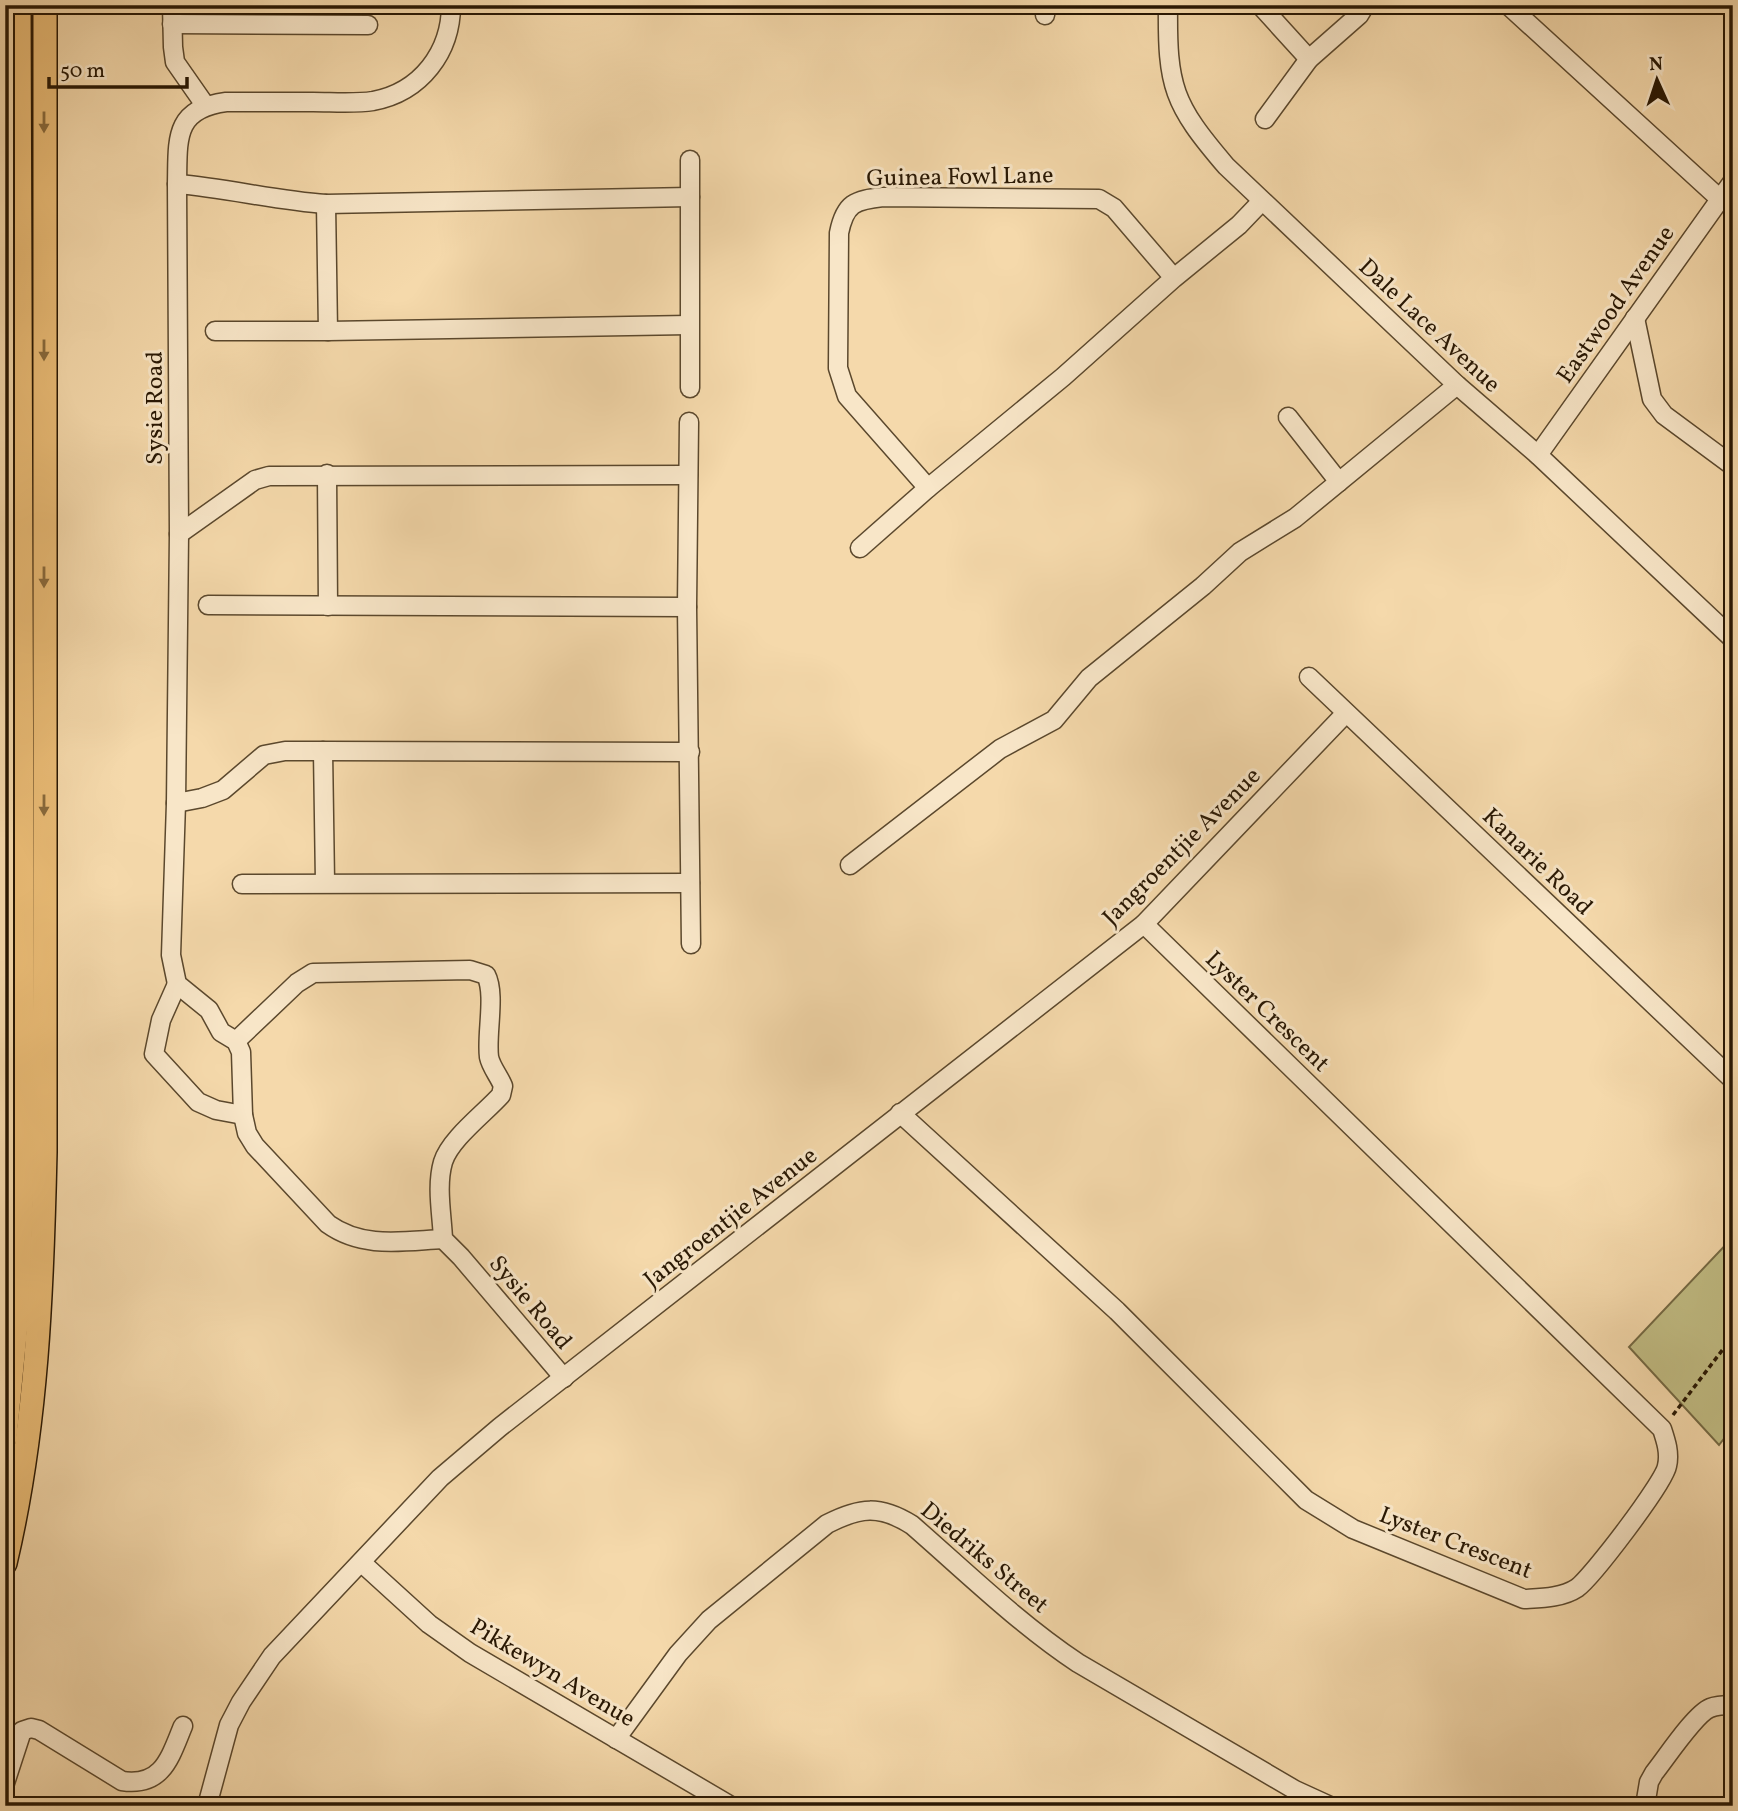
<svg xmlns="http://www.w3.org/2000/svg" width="1738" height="1811" font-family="Vollkorn,serif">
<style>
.green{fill:#c2be85;stroke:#756a44;stroke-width:2}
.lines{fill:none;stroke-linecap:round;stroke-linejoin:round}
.minor-casing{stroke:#5b482d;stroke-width:21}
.major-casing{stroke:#281703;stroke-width:26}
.path{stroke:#281703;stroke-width:3.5;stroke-dasharray:5 3.5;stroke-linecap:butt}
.minor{stroke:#f8e6c8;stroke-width:18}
.major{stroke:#eabc76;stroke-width:23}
.oneway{fill:#896a3c}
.labels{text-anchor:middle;stroke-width:6;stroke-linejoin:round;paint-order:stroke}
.street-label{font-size:24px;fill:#281703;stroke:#f8e6c8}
</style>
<rect width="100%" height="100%" fill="#f5d9ab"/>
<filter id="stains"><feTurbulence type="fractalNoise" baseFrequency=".00286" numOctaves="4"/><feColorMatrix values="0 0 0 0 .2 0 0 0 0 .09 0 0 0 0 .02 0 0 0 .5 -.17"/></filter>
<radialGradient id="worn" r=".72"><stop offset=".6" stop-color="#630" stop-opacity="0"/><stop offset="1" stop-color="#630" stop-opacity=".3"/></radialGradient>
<polygon class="green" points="1733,1237 1733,1427 1719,1445 1629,1347"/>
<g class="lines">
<defs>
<g id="minor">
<polyline points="172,5 173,47 175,62 205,105"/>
<path d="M1168 5C1167 87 1173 104 1226 166L1457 385 1538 455 1733 639"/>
<polyline points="1260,5 1309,59"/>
<polyline points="1508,5 1720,199"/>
<polyline points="1045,15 1046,5"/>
<polyline points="172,24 368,25"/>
<polyline points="1265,119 1309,59 1359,15 1365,5"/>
<path d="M177 184C228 188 276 201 326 204L690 197"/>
<polyline points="326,204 328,331"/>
<path d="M1174 278 1063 377 928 488 847 396 838 368 839 233C845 203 855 200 883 197L1099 199 1114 208 1174 278 1239 225 1262 201"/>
<polyline points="1635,318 1652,399 1664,415 1733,466"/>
<polyline points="215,331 328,331 689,325"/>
<polyline points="690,388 690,160"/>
<polyline points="1288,417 1339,482"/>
<polyline points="689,422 687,607 691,944"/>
<polyline points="1538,455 1733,181"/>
<polyline points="327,474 328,606"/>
<polyline points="179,534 255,480 269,476 688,475"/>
<polyline points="860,548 928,488"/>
<polyline points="208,605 687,607"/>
<polyline points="1309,677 1733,1080"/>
<polyline points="323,751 690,752"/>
<polyline points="176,803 202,798 223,790 264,755 285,751 323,751 325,882"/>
<polyline points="850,865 1000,749 1054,720 1089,678 1203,586 1240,552 1295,518 1457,385"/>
<polyline points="242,884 690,883"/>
<polyline points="177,984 161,1020 154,1054 198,1102 216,1110 243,1115"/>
<path d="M236 1041 297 983 313 973 470 970 486 975C496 994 486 1034 489 1057 491 1067 499 1076 503 1086L501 1095C485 1113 450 1139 443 1162 436 1186 442 1215 443 1239L461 1257 564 1378"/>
<path d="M900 1113 1117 1311 1306 1500 1353 1529 1524 1599C1541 1598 1562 1598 1577 1588 1592 1577 1664 1483 1667 1466 1670 1453 1666 1441 1662 1429L1144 924"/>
<path d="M443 1239C403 1241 363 1249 328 1224L255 1146 247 1133 243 1115 241 1052 236 1041 221 1032 209 1010 177 984 171 955 176 803 179 534 177 184C178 140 173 109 226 102 255 102 284 102 313 102 332 102 354 104 373 101 421 92 451 52 451 5"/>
<polyline points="362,1563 429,1624 470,1653 731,1806"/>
<path d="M616 1739 678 1654 709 1620 827 1524C860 1507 880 1505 912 1525 966 1572 1018 1623 1078 1663L1295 1790 1330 1806"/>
<path d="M5 1783 22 1731 31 1728 39 1730 122 1781C163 1787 170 1757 183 1726"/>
<polyline points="207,1806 229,1725 241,1702 272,1656 440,1478 500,1427 1144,924 1346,713"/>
<path d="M1645 1806 1649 1782 1654 1773C1666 1758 1695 1714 1710 1708 1717 1705 1725 1705 1733 1705"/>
</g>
<g id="major">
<polyline points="5,1438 18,1304 23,1156 19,5"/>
<path d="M5 1563C37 1428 42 1289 45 1152V5"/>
</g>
</defs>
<use href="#minor" class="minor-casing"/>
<use href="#major" class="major-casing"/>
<polyline class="path" points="1673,1415 1733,1336"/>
<use href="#minor" class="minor"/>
<use href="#major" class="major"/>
</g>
<defs><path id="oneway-solid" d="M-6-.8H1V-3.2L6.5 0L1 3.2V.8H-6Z" transform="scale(1.75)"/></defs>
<g class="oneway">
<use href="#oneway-solid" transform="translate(44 122) rotate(90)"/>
<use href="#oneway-solid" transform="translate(44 350) rotate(90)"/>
<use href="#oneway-solid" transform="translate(44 577) rotate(90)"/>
<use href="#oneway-solid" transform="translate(44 805) rotate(90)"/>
</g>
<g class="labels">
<g class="street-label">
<text transform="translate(960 176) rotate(-1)" y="8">Guinea Fowl Lane</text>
<text transform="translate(1615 304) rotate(-55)" y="8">Eastwood Avenue</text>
<text transform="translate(1430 325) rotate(43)" y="8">Dale Lace Avenue</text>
<text transform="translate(154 408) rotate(-90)" y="8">Sysie Road</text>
<text transform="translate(1181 846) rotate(-45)" y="8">Jangroentjie Avenue</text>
<text transform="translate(1538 861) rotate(44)" y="8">Kanarie Road</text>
<text transform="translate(1268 1011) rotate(44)" y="8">Lyster Crescent</text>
<text transform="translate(730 1217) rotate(-38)" y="8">Jangroentjie Avenue</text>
<text transform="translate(531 1302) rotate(50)" y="8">Sysie Road</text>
<text transform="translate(1456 1542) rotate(21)" y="8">Lyster Crescent</text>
<text transform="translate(985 1557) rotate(40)" y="8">Diedriks Street</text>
<text transform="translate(553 1672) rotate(31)" y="8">Pikkewyn Avenue</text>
</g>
</g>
<rect width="1738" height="1811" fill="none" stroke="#f5d9ab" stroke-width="28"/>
<rect x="7" y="7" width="1724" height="1797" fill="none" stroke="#281703" stroke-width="3.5"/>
<rect x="14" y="14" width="1710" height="1783" fill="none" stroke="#281703" stroke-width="2"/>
<g transform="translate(1657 80) rotate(357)" stroke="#f8e6c8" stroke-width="5" paint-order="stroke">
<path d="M0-5L12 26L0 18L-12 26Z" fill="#281703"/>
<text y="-10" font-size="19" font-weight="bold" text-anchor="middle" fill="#281703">N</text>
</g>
<path d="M49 77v10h138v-10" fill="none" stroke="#281703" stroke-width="3.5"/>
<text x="60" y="77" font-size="21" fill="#281703" stroke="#f8e6c8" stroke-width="5" paint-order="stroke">50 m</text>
<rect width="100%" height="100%" filter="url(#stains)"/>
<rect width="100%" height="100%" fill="url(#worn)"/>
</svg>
